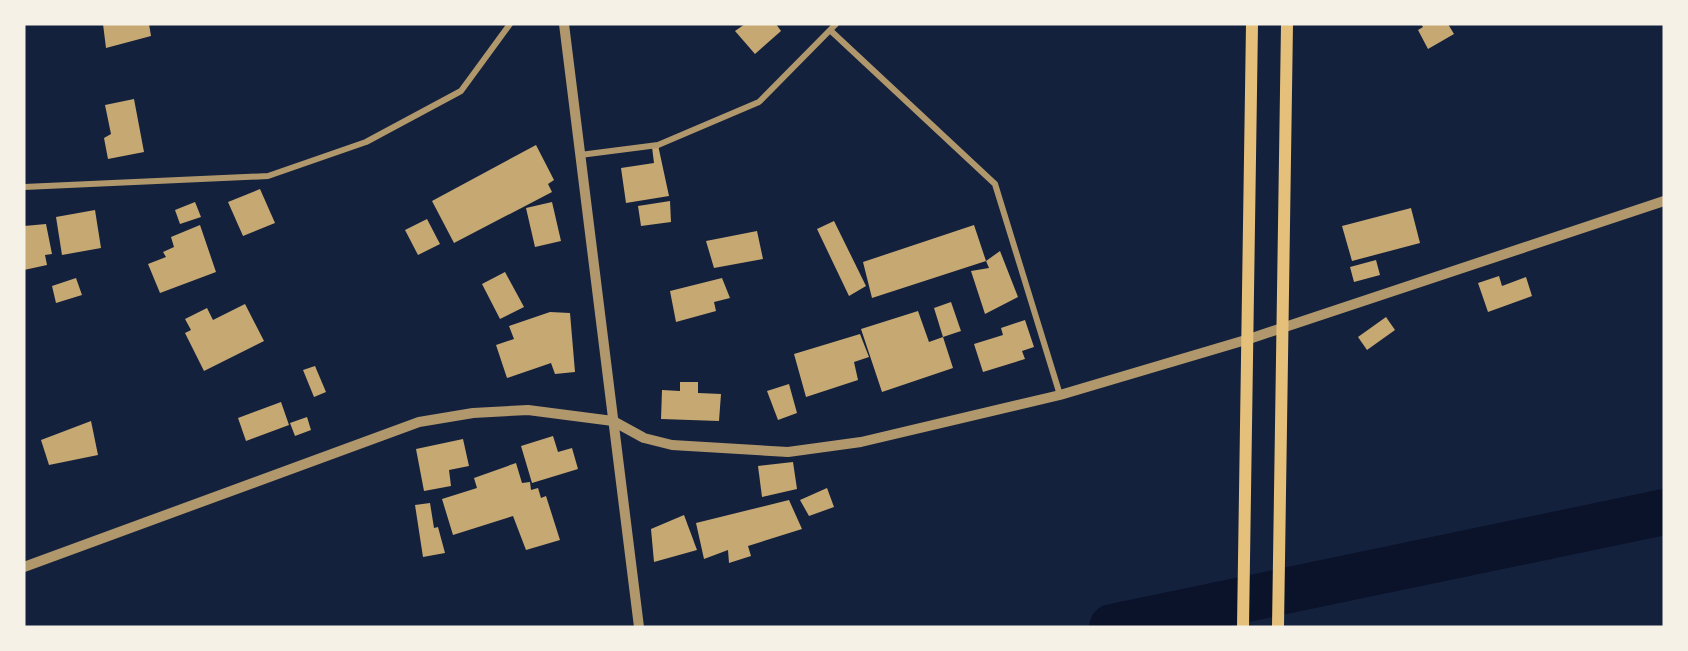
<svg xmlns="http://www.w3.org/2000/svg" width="1688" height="651" font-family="'DM Sans',sans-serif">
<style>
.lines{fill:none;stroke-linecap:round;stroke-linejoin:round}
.river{stroke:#0b132b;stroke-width:46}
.building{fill:#c6a872}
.minor{stroke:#b1986c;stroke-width:6}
.tertiary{stroke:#b1986c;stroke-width:10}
.secondary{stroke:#e5c07b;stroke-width:12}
</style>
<rect width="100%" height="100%" fill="#14213d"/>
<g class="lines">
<polyline class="river" points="1112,627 1664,512"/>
</g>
<g class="building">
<polygon points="103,24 149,24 151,36 106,48"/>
<polygon points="745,24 776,24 781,31 755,54 735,31"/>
<polygon points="1421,24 1448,24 1454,34 1428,49 1418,30 1423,27"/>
<polygon points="134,99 144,152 108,159 104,138 111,134 105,105"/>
<polygon points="536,145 554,180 548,184 552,192 454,243 432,201"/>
<polygon points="658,145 669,196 626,203 621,168 654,163 652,147"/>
<polygon points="260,189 275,223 243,236 228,202"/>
<polygon points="670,201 671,222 641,226 638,206"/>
<polygon points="195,202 201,217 180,224 175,210"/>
<polygon points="552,202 561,241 535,247 526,208"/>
<polygon points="1411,208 1420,243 1352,261 1342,226"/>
<polygon points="95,210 101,248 62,255 56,217"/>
<polygon points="427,219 440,244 418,255 405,230"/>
<polygon points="834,221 866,286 849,296 817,229"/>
<polygon points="46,224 52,254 45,255 47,265 24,270 24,226"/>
<polygon points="200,225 216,272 160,293 148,264 166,257 163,252 174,247 171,237"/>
<polygon points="974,225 986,261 872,298 863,262"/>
<polygon points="757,231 763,259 714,268 706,241"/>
<polygon points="1000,251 1018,297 985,314 971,271 989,268 986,261"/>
<polygon points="1376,260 1380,275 1354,282 1350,267"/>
<polygon points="505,272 524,307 500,319 482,284"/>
<polygon points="1499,276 1502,286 1526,277 1532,296 1488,312 1478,283"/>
<polygon points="76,278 82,295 56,303 52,286"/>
<polygon points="722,278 730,298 714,302 716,311 676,322 670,291"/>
<polygon points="951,302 961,331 943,337 934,308"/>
<polygon points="245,304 264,341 204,371 185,333 191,330 185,319 207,308 213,320"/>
<polygon points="918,311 929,342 943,337 953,368 882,392 861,329"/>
<polygon points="550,312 570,313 575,372 555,374 551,363 507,378 496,345 514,339 509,326"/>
<polygon points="1386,317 1395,330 1367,350 1358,337"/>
<polygon points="1025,320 1034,347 1022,351 1025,359 983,372 974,344 1003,335 1001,328"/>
<polygon points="860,334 869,357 854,362 858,380 806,397 794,354"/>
<polygon points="315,366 326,392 314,397 303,370"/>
<polygon points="680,382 698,382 698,393 721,394 719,421 661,419 662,390 680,391"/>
<polygon points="789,384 797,413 778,420 767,391"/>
<polygon points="281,402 289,425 246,441 238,418"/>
<polygon points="307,417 311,430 295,436 290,423"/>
<polygon points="91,421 98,455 49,465 41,440"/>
<polygon points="553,436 558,452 572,448 578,469 532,483 521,446"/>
<polygon points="463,439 469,466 449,470 451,486 424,491 416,449"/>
<polygon points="793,462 797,489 762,497 758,466"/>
<polygon points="516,463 522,483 530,482 531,490 538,488 541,498 546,496 560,540 526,550 513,516 453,535 442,499 477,488 474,478"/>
<polygon points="827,488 834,507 809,516 800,500"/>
<polygon points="789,500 802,529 748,546 751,556 729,563 728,550 704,559 696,523"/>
<polygon points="430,503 434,528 438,527 445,553 423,557 415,505"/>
<polygon points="684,515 697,550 654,562 651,529"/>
</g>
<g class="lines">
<g class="minor">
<polyline points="831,31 995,184 1060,395"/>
<polyline points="580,155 658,145 759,102 836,24"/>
<polyline points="24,187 268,176 366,142 461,91 510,24"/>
</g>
<g class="tertiary">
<polyline points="564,24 639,627"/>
<polyline points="24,567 419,422 473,413 528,410 613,421 644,438 672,445 788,452 861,442 1060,395 1249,339 1664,201"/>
</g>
<g class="secondary">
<polyline points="1243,627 1252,24"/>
<polyline points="1278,627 1287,24"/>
</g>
</g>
<rect width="1688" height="651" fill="none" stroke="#f6f1e7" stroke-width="51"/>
</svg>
